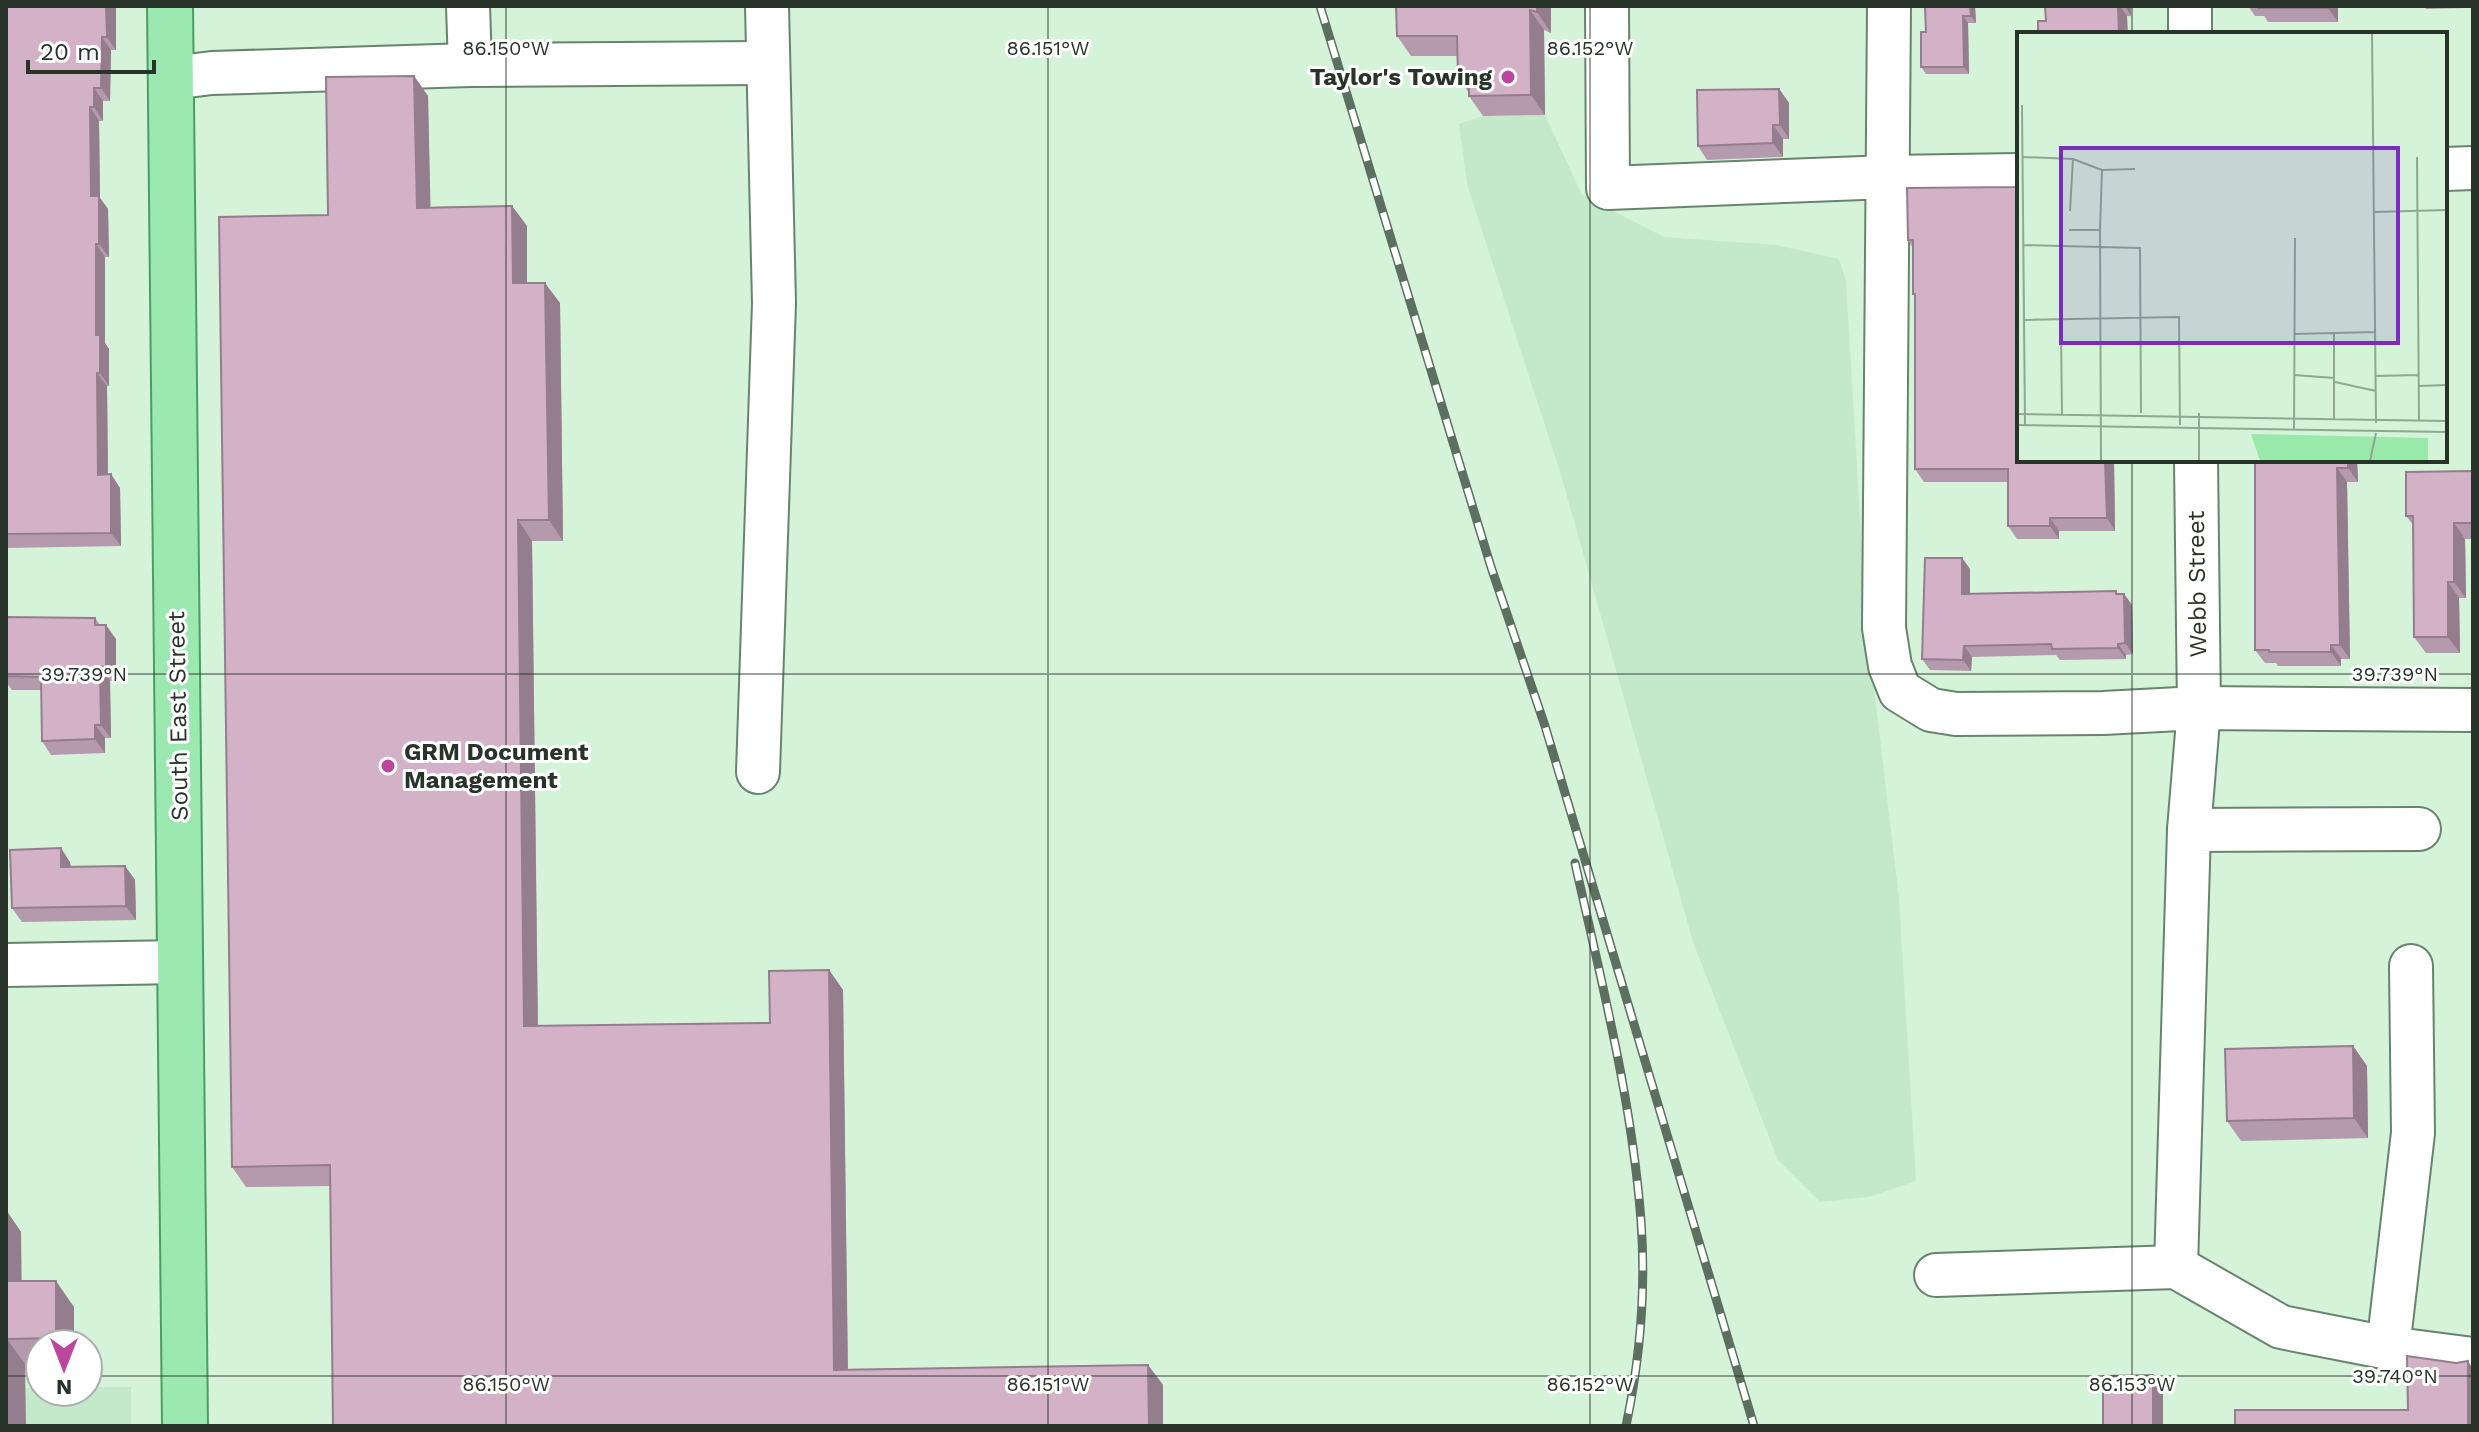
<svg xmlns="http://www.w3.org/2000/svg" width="2479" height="1432" font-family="'Work Sans',sans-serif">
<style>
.built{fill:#c4e9ca}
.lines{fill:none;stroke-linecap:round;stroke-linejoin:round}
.minor-casing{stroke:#68846d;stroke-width:46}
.major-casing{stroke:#489f60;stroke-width:48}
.minor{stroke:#fff;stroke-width:42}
.major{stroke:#9ce8b1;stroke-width:44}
.rail-casing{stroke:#5d6f60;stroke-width:9}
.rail{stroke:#fff;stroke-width:6;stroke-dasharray:18;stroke-linecap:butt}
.wall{fill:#b599ac}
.shaded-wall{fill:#947d8c}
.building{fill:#d3b2c8;stroke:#947d8c;stroke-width:2}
.ticks{fill:none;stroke:#28342a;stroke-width:2;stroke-opacity:0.45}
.poi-dot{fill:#bb469e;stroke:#fff;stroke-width:3}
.labels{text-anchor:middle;stroke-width:6;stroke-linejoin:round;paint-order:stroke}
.poi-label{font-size:24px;font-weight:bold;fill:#28342a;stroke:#fff;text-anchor:end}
.street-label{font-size:24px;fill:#28342a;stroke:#fff}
.inset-road{fill:none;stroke:#8fa793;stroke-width:2}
.view{fill:#7b2cbf;fill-opacity:0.15;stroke:#7b2cbf;stroke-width:4}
.inset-edge{fill:none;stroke:#28342a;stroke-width:4}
.ticks-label{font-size:20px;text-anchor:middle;fill:#28342a;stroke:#fff;stroke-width:6;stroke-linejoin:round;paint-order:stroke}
</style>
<rect width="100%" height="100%" fill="#d4f3d9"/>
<g class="built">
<polygon points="1545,115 1582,195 1664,237 1776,245 1839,259 1846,281 1866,621 1899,898 1916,1181 1869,1197 1820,1202 1778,1160 1693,942 1561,475 1467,184 1459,124 1483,116"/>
<polygon points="88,1387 131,1387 131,1426 6,1426 6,1388 40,1388 40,1392 88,1392"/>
</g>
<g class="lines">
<defs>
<g id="minor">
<polyline points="468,6 470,65"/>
<polyline points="1607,6 1608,188 1889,177 2019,175"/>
<polyline points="1889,6 1884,628 1890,666 1900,691 1931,710 1956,714 2103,713 2199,708 2473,710"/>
<polyline points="2190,6 2190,34"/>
<polyline points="171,78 212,73 470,65 767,63"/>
<polyline points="2445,169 2473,168"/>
<polyline points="758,772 774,303 767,6"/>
<polyline points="2189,830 2199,708 2196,460"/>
<polyline points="6,965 180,962"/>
<polyline points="2176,1267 2189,830 2419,829"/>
<polyline points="1936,1275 2176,1267 2281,1327 2388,1348 2473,1359"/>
<polyline points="2388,1348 2413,1133 2411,966"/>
</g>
<polyline id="major" points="170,6 185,1426"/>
</defs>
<use href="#minor" class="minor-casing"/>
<use href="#major" class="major-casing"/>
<use href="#minor" class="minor"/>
<use href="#major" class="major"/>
<defs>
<g id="rail">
<polyline points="1320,6 1491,567 1545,726 1754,1426"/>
<path d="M1575 863C1601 980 1632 1100 1641 1221 1646 1289 1640 1359 1626 1426"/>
</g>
</defs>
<use href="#rail" class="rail-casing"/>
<use href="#rail" class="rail"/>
</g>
<g class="wall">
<polygon points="6,6 116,6 116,50 111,50 110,101 103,101 103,121 99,121 100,198 108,209 109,257 105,257 105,343 109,349 109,386 107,386 108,474 120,488 121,546 6,548"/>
<polygon points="1551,6 1551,33 1544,30 1545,115 1483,116 1469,96 1469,93 1458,77 1457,56 1411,56 1397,36"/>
<polygon points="1975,6 1976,23 1968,23 1969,74 1926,74 1921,67 1926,32"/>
<polygon points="2045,6 2131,6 2131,16 2046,21"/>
<polygon points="2248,6 2338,6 2338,22 2268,22 2264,16 2255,16"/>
<polygon points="2424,6 2465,6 2465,8 2426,9"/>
<polygon points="414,76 428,96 430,207 512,206 527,226 527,283 560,303 563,541 532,541 538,1026 770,1023 829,970 843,990 848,1369 1148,1365 1163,1385 333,1426 330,1186 246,1187 232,1167 328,215"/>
<polygon points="1779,89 1789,103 1789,139 1783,139 1783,157 1707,160 1698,146"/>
<polygon points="2016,187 2019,460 2114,460 2115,531 2059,531 2059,539 2017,539 2008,526 2008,482 1924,482 1915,469 1915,297 1913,294 1913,248 1908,240"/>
<polygon points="2255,460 2357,460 2358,482 2347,482 2350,659 2341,659 2341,666 2278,666 2276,663 2265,663 2255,650"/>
<polygon points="2473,471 2473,539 2465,539 2466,598 2459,598 2460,653 2426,653 2414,637 2414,526 2406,516"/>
<polygon points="1962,558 1970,569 1970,594 2116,591 2118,594 2124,594 2132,605 2133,654 2126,655 2126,659 2060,660 2056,655 1972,657 1971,671 1930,670 1922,659"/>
<polygon points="6,617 95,618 100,625 116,639 116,681 110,681 111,738 105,738 105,753 51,755 42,741 41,690 12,690 6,682"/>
<polygon points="70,862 71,867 125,866 135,880 136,920 22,922 12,908"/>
<polygon points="2353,1046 2367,1066 2368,1138 2241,1141 2227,1121"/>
<polygon points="6,1210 21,1232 21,1281 74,1307 74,1344 40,1344 40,1364 25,1364 6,1426"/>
</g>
<g class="shaded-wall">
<polygon points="106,6 116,6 116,50 107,37"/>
<polygon points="1537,6 1551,6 1551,33 1537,12"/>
<polygon points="1970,6 1975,6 1976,23 1971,16"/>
<polygon points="2118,6 2120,6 2127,16 2128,34 2119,34"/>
<polygon points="2125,6 2131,6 2131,16"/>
<polygon points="2328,6 2338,6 2338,22 2328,8"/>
<polygon points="1530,10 1544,30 1545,115 1531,95"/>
<polygon points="1963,16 1968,23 1969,74 1964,67"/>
<polygon points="102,37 111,50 110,101 101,88"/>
<polygon points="414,76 428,96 431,228 417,208"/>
<polygon points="94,88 103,101 103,121 94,107"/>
<polygon points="1779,89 1789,103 1789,139 1780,125"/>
<polygon points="90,107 99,121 100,198 108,209 109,257 99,244 91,196"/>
<polygon points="1773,125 1783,139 1783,157 1773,143"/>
<polygon points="512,206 527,226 527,303 513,283"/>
<polygon points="96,244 105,257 105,343 109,349 109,386 100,373 96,335"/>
<polygon points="545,283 560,303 563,541 549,520"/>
<polygon points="97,373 107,386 108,488 98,475"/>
<polygon points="2105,460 2114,460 2115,531 2107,518"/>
<polygon points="2348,460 2357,460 2358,482 2348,468"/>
<polygon points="2337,468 2347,482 2350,659 2340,645"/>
<polygon points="111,474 120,488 121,546 111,533"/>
<polygon points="2050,518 2059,531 2059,539 2050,526"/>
<polygon points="518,520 532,541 538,1046 524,1026"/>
<polygon points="2454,523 2465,539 2466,598 2454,582"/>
<polygon points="1962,558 1970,569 1970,605 1962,594"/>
<polygon points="2448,582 2459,598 2460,653 2448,637"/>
<polygon points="2124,594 2132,605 2133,654 2125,643"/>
<polygon points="106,625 116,639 116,681 106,667"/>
<polygon points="2118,644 2126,655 2126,659 2118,648"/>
<polygon points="2331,645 2341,659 2341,666 2331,652"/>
<polygon points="1964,646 1972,657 1971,671 1963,660"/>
<polygon points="100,667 110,681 111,738 101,725"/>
<polygon points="95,725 105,738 105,753 95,739"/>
<polygon points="61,848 70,862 71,881 61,867"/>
<polygon points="125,866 135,880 136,920 126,906"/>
<polygon points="829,970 843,990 848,1390 834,1370"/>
<polygon points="2353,1046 2367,1066 2368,1138 2354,1118"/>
<polygon points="6,1210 21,1232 22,1307 6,1284"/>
<polygon points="56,1281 74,1307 74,1344 60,1344 56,1338"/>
<polygon points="7,1339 25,1364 26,1426 8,1426"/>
<polygon points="2468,1361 2473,1369 2473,1426 2468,1426"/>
<polygon points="1148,1365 1163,1385 1163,1426 1149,1426"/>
<polygon points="2153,1375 2163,1389 2163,1426 2153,1426"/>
</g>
<g class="building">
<polygon points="6,6 106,6 107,37 102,37 101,88 94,88 94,107 90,107 91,196 99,196 99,244 96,244 96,335 100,335 100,373 97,373 98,475 111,474 111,533 6,534"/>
<polygon points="1396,6 1537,6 1537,12 1530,10 1531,95 1469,96 1469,77 1458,77 1457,36 1397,36"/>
<polygon points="1925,6 1970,6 1971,16 1963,16 1964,67 1921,67 1921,32 1926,32"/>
<polygon points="2045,6 2118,6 2119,34 2038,34 2038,21 2046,21"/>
<rect x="2258" y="6" width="70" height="2"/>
<polygon points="414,76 417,208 512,206 513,283 545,283 549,520 518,520 524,1026 770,1023 769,971 829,970 834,1370 1148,1365 1149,1426 333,1426 330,1165 232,1167 219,217 328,215 326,77"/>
<polygon points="1779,89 1780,125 1773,125 1773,143 1698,146 1697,90"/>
<polygon points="2019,184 2019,460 2105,460 2107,518 2050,518 2050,526 2008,526 2008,469 1915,469 1915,294 1913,294 1913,240 1908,240 1907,188 2016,187"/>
<polygon points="2255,460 2348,460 2348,468 2337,468 2340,645 2331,645 2331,652 2269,652 2269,650 2255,650"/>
<polygon points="2473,471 2473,523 2454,523 2454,582 2448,582 2448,637 2414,637 2413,516 2406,516 2406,472"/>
<polygon points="1925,558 1962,558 1962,594 2116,591 2116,594 2124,594 2125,643 2118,644 2118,648 2052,649 2051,644 1964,646 1963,660 1922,659"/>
<polygon points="6,617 95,618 95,625 106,625 106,667 100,667 101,725 95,725 95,739 42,741 41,677 6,676"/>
<polygon points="61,848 61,867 125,866 126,906 12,908 10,850"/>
<polygon points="2353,1046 2354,1118 2227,1121 2225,1049"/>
<polygon points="6,1281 56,1281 56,1338 7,1339 8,1426 6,1426"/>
<polygon points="2407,1356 2456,1363 2468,1361 2468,1426 2235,1426 2235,1410 2408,1410"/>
<polygon points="2153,1375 2153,1426 2103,1426 2103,1376"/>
<polygon points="1460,1425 1460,1426 1382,1426"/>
</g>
<path class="ticks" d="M506 6V1426M1048 6V1426M1590 6V1426M2132 6V34M2132 460V1426M6 674H2473M6 1376H40M88 1376H2473"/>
<g class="poi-dot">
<circle cx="1508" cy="77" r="8"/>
<circle cx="388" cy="766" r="8"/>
</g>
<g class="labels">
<g class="poi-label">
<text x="1492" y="85">Taylor's Towing</text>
<text x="404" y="760" text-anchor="start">GRM Document<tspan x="404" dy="28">Management</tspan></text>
</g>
<g class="street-label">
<text transform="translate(2197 584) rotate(-91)" y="8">Webb Street</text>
<text transform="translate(178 716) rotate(-91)" y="8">South East Street</text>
</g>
</g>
<g transform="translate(2017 32)">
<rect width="430" height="430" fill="#d4f3d9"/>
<path d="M234 402 411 406V429H243Z" fill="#99eaaa"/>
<path class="inset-road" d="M355 1 359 391M5 73 8 393M6 125 56 127 85 138 118 137M400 125 402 389M53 179 56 127M357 180 430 178M52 198H83L85 138M83 198 84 429M6 213 123 216 124 381M43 214 45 382M7 288 162 285 163 393M277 302 358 300M317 302V388M277 343 318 346M358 344 402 343M318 350 359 359M402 354 430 353M182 381V429M0 382 430 389M0 393 430 400M277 397 278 206M353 429 359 401"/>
<path class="view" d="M44 116H381V311H44Z"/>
<rect width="430" height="430" class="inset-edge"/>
</g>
<g class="ticks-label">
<text x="506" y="55">86.150°W</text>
<text x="1048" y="55">86.151°W</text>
<text x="1590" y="55">86.152°W</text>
<text x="2395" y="681">39.739°N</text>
<text x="84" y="681">39.739°N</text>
<text x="2395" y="1383">39.740°N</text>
<text x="506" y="1391">86.150°W</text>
<text x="1048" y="1391">86.151°W</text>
<text x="1590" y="1391">86.152°W</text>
<text x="2132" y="1391">86.153°W</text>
</g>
<rect width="2479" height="1432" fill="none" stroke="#28342a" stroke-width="16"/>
<g transform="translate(64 1368) rotate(180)"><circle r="38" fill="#ffffff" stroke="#a9aeaa" stroke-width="2"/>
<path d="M0-6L14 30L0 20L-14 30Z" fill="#bb469e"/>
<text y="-12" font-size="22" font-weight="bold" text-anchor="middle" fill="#28342a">N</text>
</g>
<path d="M28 60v12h126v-12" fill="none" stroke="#28342a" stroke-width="4"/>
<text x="40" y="60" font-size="24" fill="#28342a" stroke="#ffffff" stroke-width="6" paint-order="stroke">20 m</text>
</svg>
